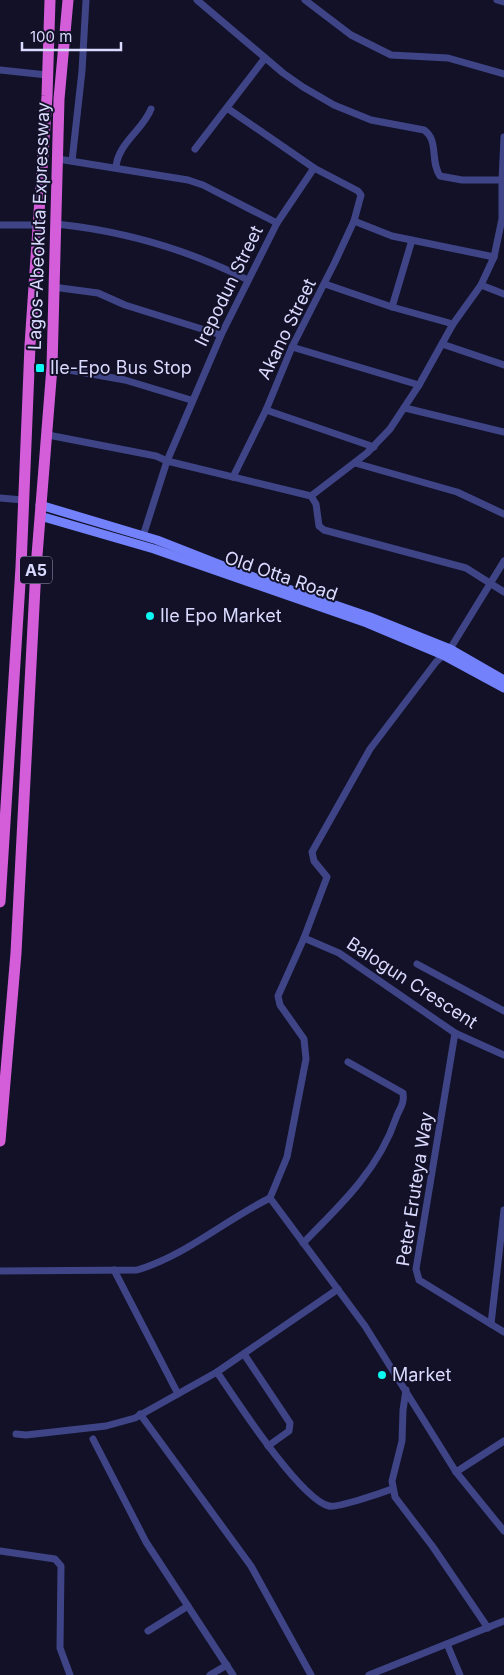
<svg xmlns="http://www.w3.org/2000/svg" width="504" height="1675" font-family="Inter,sans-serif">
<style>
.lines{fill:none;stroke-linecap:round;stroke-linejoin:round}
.minor{stroke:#3e4486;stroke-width:7}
.secondary{stroke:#7382fb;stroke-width:9}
.trunk{stroke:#d45eda;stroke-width:11}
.poi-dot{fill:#0cf8f0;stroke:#121128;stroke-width:2}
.labels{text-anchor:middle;stroke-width:4;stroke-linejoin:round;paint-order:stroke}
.shield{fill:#121128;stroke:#9d9ebe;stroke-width:1}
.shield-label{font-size:16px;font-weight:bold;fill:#d9dafe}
.street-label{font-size:18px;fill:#d9dafe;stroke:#121128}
.poi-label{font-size:18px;fill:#d9dafe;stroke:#121128;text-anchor:start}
</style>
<rect width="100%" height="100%" fill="#121128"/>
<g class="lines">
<g class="minor">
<polyline points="305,0 351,35 391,55 448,58 504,74"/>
<polyline points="497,0 504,2"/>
<polyline points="0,70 47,75"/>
<polyline points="227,108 314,168 358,191 361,195 354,221 335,262 292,347 266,410 233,477"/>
<polyline points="195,149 265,58"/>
<polyline points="58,159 188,180 203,185 277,223"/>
<polyline points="72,161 82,71 86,0"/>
<path d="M116 168C117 144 143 130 151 109"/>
<polyline points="502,180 504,137"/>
<polyline points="354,221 392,236 494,257"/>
<path d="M56 224C124 231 187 249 248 280"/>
<polyline points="0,225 39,225"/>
<polyline points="325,284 392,307 453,324"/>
<polyline points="481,285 504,294"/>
<polyline points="53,287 98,293 125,305 221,335"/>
<polyline points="392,307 412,240"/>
<polyline points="442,344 504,365"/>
<polyline points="292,347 419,385"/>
<polyline points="52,367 125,380 191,400"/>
<polyline points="405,408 504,432"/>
<polyline points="266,410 374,447"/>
<path d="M48 435 156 456 167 461 311 496 367 453 390 429 419 385 453 324 481 285 494 257 502 219V180H462L440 176C430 162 439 140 424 130L371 120 334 105 303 87 283 73 197 0"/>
<polyline points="355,463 457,492 504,514"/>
<polyline points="311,496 316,504 319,526 324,530 466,568 504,592"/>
<polyline points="0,498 23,500"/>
<polyline points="143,536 167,461 221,335 277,223 314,168"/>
<polyline points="304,938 339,953 455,1033 504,1055"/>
<polyline points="417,964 504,1011"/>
<polyline points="455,1033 416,1269 419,1280 504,1332"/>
<polyline points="270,1198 287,1157 306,1059 304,1039 280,1005 278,996 304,938 327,877 314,861 312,852 370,749 436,662 450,649 504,561"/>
<polyline points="270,1198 365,1326 456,1472 504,1531"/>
<path d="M303 1243C340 1206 379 1169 396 1118 399 1109 405 1104 403 1093L348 1062"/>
<polyline points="114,1270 178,1394"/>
<path d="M0 1271 137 1270C185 1256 225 1220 270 1198"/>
<polyline points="491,1324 504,1210"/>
<polyline points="244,1354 290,1423 289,1431 268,1446"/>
<path d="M217 1372C236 1400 300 1499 329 1506 338 1508 381 1493 392 1489"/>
<polyline points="406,1390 403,1410 402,1441 392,1481 395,1497 433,1547 488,1628"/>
<polyline points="140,1414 251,1566 311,1675"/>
<polyline points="16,1434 26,1435 106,1426 135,1418 217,1372 338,1289"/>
<polyline points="93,1439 146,1542 233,1675"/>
<polyline points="456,1472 504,1441"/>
<polyline points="0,1551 55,1559 61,1566 60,1648 70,1675"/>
<polyline points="148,1631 188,1606"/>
<polyline points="447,1644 460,1675"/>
<polyline points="210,1675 227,1665"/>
<polyline points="369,1675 504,1621"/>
</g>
<g class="secondary">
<polyline points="40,505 157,540 236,571 370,617 450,649 504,680"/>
<polyline points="40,516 154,549 367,623 443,655 504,688"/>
</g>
<g class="trunk">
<polyline points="0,902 21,567 30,345 47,96 50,0"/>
<polyline points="0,1141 16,953 36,568 52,367 59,99 68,0"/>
</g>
</g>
<g class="poi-dot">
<rect x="35" y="363" width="10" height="10" rx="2.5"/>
<circle cx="150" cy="616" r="5"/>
<circle cx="382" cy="1375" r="5"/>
</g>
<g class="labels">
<rect class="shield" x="20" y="556.5" width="32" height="27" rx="4"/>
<g class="shield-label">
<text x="36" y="576">A5</text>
</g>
<g class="street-label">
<text transform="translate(39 226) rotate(-88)" y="6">Lagos-Abeokuta Expressway</text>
<text transform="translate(229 286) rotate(-64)" y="6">Irepodun Street</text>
<text transform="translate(287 329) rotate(-64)" y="6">Akano Street</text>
<text transform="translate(281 576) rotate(19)" y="6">Old Otta Road</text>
<text transform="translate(412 983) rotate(33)" y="6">Balogun Crescent</text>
<text transform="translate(415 1189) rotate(-81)" y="6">Peter Eruteya Way</text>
</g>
<g class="poi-label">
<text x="50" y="374">Ile-Epo Bus Stop</text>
<text x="160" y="622">Ile Epo Market</text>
<text x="392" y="1381">Market</text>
</g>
</g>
<path d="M22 42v8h99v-8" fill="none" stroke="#d9dafe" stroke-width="2.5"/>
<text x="30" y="42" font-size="15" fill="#d9dafe" stroke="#121128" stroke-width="4" paint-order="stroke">100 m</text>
</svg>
